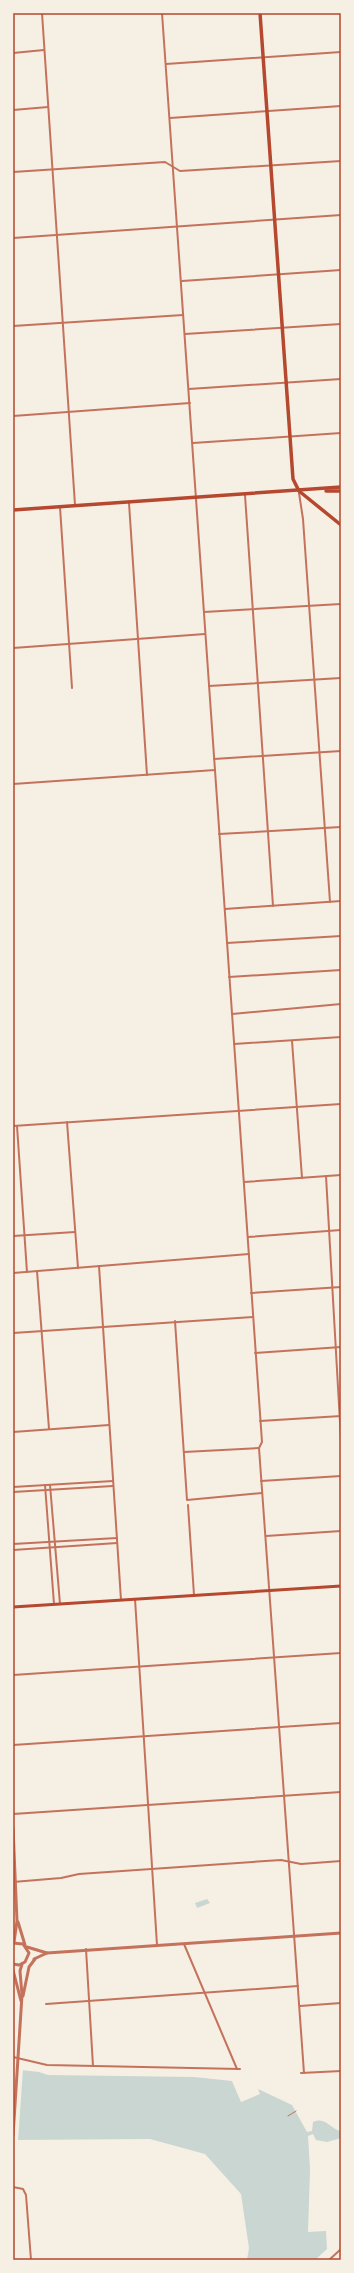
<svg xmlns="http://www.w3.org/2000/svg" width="354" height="2273" font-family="'Space Grotesk',sans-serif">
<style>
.water{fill:#c9d6d2}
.pier{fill:#f6efe4}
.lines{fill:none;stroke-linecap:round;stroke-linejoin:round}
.service{stroke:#c5725c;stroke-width:1}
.minor{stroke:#c5725c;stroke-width:2}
.tertiary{stroke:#c5725c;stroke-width:3}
.secondary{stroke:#b5482f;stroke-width:3}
.primary{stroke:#b5482f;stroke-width:3.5}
.neatline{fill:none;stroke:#b5482f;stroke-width:1.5}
</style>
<rect width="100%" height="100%" fill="#f6efe4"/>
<g class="water">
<polygon points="207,1899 210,1903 197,1908 195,1903"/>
<path d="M21 2070 39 2072 48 2075 194 2077 232 2081 258 2089 292 2105 307 2132 312 2131 313 2122C326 2116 330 2129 341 2131V2138L327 2142 316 2140 313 2134 308 2136 310 2169 308 2232 326 2231 327 2249 315 2260H247L249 2248 241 2194 205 2154 150 2139 13 2140Z"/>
</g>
<g class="pier">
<polygon points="13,2067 23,2069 18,2141 13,2142"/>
<polygon points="231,2079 257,2086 260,2094 241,2102"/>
</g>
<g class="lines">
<polyline class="service" points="288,2116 296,2111"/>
<g class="minor">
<polyline points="42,13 75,505"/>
<polyline points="162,13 262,1442 259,1448 304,2073"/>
<polyline points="13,53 44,50"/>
<polyline points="166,64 341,52"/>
<polyline points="13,110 48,107"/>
<polyline points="170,118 341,106"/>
<polyline points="13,172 165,162 180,171 341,161"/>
<polyline points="13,238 341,215"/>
<polyline points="182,281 341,270"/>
<polyline points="13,326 183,315"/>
<polyline points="185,334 341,324"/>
<polyline points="189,389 341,379"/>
<polyline points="13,416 190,403"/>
<polyline points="193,443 341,433"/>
<polyline points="299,493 303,519 330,902"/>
<polyline points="245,495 273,906"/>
<polyline points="129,503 147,775"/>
<polyline points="60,507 72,688"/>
<polyline points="204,612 341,604"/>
<polyline points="13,648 205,634"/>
<polyline points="209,686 341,678"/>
<polyline points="214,759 341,751"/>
<polyline points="13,784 215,770"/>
<polyline points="219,834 341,827"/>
<polyline points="225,909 341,901"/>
<polyline points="227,943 341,936"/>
<polyline points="229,977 341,970"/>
<polyline points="232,1014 341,1004"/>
<polyline points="292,1041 302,1178"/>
<polyline points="234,1044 341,1037"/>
<polyline points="67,1122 78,1268"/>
<polyline points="13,1126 341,1104"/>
<polyline points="17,1126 27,1272"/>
<polyline points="326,1176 341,1440"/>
<polyline points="244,1182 341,1175"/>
<polyline points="13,1236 75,1232"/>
<polyline points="248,1237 341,1230"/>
<polyline points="99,1266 121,1600"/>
<polyline points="37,1271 49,1429"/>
<polyline points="13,1273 249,1254"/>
<polyline points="251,1293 341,1287"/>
<polyline points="175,1321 187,1500 262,1493"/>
<polyline points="13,1333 253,1317"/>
<polyline points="255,1353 341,1347"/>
<polyline points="260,1421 341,1416"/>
<polyline points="13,1432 109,1425"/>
<polyline points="184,1452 259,1448"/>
<polyline points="261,1481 341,1476"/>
<polyline points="45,1485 54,1604"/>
<polyline points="50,1485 60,1604"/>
<polyline points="13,1487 113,1481"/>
<polyline points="13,1492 113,1486"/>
<polyline points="188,1505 194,1595"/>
<polyline points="266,1536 341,1531"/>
<polyline points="13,1544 117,1538"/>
<polyline points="13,1550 117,1543"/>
<polyline points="135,1599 157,1945"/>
<polyline points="13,1675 341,1653"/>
<polyline points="13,1745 341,1723"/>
<polyline points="13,1814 341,1792"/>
<polyline points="13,1882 61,1878 79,1874 281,1860 301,1864 341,1861"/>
<polyline points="184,1944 237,2069"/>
<polyline points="86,1949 93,2066"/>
<polyline points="46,2004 298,1986"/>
<polyline points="300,2006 341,2003"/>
<polyline points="13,2057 47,2065 240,2069"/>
<polyline points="301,2073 341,2071"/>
<polyline points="13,2187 23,2189 26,2195 31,2260"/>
<polyline points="329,2260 341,2249"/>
</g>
<g class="tertiary">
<polyline points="13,1828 17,1921 14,1942"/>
<polyline points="18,1922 25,1945"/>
<polyline points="13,1943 23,1944 29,1953 25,1962 19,1965 13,1964"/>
<polyline points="27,1947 47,1953 341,1933"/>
<polyline points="34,1959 47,1953"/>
<polyline points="13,1970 21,2001"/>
<polyline points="23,1996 29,1967 35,1959"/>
<polyline points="13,2136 22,1995 20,1971 22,1964"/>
</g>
<polyline class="secondary" points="13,1607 341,1586"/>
<g class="primary">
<polyline points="260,13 293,479 299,491 341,525"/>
<polyline points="326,491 341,491"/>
<polyline points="13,510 341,487"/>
</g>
</g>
<rect width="354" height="2273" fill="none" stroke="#f6efe4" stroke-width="28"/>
<rect x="14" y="14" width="326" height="2245" class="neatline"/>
</svg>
